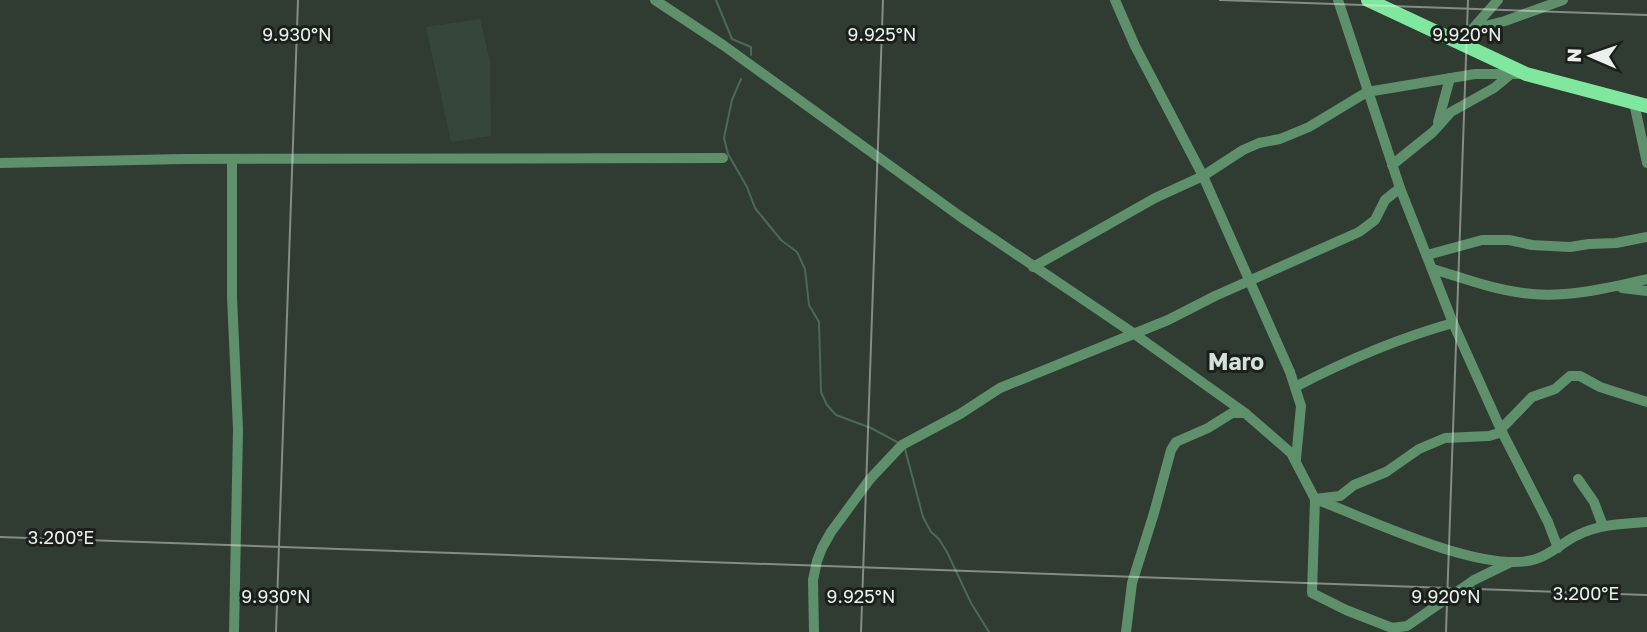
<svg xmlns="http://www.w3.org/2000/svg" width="1647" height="632" font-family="'Golos Text',sans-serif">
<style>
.built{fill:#36463a}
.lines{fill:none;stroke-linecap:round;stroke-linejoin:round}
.stream{stroke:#4a6a56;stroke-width:2}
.minor{stroke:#5f906c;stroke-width:10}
.major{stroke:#7fe89e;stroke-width:14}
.ticks{fill:none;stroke:#eaf0eb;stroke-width:2;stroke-opacity:0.45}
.labels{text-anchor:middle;stroke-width:6;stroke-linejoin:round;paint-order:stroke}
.neighbourhood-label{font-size:23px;font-weight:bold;fill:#d3e1d6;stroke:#1b201c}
.ticks-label{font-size:18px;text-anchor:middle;fill:#eaf0eb;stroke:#1b201c;stroke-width:6;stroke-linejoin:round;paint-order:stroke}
</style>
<rect width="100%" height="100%" fill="#303b32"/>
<polygon class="built" points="480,19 490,61 491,136 451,142 426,27"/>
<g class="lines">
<g class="stream">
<polyline points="716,0 732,39 751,47 751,55"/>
<polyline points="741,79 732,100 724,138 728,154 747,187 755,208 781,240 797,252 805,269 809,305 819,322 821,392 827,405 836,415 871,428 897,442"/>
<polyline points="905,449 923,517 931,532 939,539 947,552 971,603 989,632"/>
</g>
<g class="minor">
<path d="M655 0 723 45 961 217 1133 333 1245 413 1291 453 1315 499C1367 518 1484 576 1536 559 1552 554 1564 541 1578 535 1600 524 1623 524 1647 522"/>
<polyline points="1115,0 1135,46 1203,176 1290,372 1301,406 1296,459"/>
<polyline points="1338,0 1400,188 1453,323 1502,432 1548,522 1558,548"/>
<polyline points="1473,29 1505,21 1563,0"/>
<polyline points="1460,43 1498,0"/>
<polyline points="1634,103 1647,163"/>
<polyline points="1438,122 1450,78"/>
<polyline points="232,160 232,297 238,429 234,632"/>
<polyline points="0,163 183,159 723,158"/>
<polyline points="1392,165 1433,132 1451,112 1494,88 1511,74"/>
<polyline points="1427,255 1482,240 1509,240 1532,245 1570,247 1589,244 1616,243 1647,237"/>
<polyline points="1033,267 1155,198 1203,176 1243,150 1259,143 1280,139 1309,127 1367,92 1475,74 1524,74"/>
<path d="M1433 269C1463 278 1492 289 1523 293 1563 299 1608 288 1647 279"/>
<polyline points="1622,288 1647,291"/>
<path d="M1295 387C1345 361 1399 338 1453 323"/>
<polyline points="1501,429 1532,397 1555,389 1570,376 1580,376 1600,387 1647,402"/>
<polyline points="1502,432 1489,436 1445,438 1419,449 1386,472 1354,485 1340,496 1315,499 1312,593 1346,610 1392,628 1407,626 1474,580 1509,563"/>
<polyline points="1578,479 1594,502 1603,526"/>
<polyline points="814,632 813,580 817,561 822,548 831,532 870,479 902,445 960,414 1000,388 1168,320 1215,296 1359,232 1375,220 1385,200 1400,188"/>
<polyline points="1126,632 1132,583 1154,513 1171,450 1176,442 1208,428 1232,413 1245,413"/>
</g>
<polyline class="major" points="1368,0 1526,74 1647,106"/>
</g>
<path class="ticks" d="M1219 0 1647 15M0 537 1647 595M276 632 298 0M861 632 883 0M1446 632 1468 0"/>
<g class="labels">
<g class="neighbourhood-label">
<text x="1236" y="370">Maro</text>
</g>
</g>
<g class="ticks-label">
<text x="297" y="41">9.930°N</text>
<text x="882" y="41">9.925°N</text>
<text x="1467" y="41">9.920°N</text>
<text x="61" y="544">3.200°E</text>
<text x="1586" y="600">3.200°E</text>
<text x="276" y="603">9.930°N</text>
<text x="861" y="603">9.925°N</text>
<text x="1446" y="603">9.920°N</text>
</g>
<g transform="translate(1591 56) rotate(272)" stroke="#1b201c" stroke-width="5" paint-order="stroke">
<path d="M0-5L12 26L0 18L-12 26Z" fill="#eaf0eb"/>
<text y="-10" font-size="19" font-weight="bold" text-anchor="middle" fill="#eaf0eb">N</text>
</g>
</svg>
